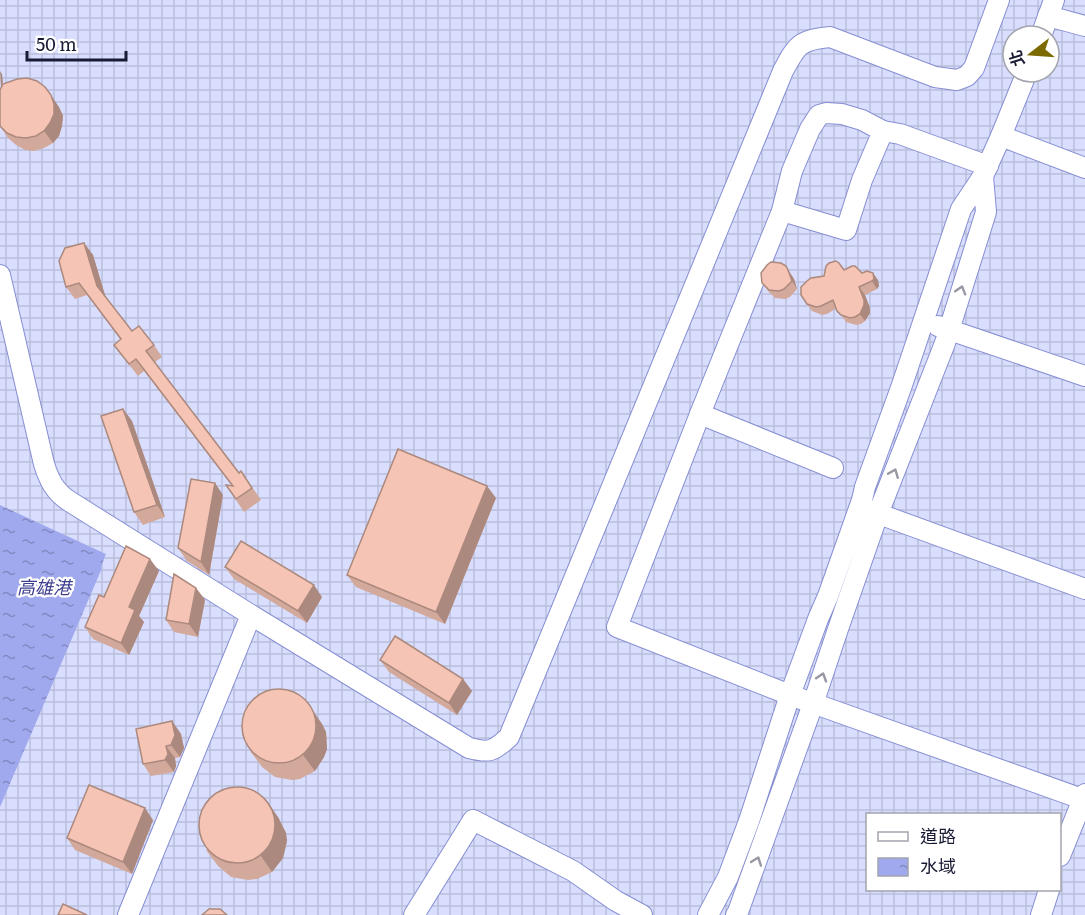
<svg xmlns="http://www.w3.org/2000/svg" width="1085" height="915" font-family="Literata,'Noto Sans TC',serif">
<style>
.industrial{fill:url(#industrial-grid);fill-rule:evenodd}
.water{fill:url(#water-ripples)}
.lines{fill:none;stroke-linecap:round;stroke-linejoin:round}
.minor-casing{stroke:#868ed2;stroke-width:22}
.minor{stroke:#fff;stroke-width:20}
.wall{fill:#d3a99b}
.shaded-wall{fill:#ac897e}
.building{fill:#f5c4b4;stroke:#ac897e;stroke-width:1.5}
.oneway{stroke:#9898a4}
.labels{text-anchor:middle;stroke-width:4.5;stroke-linejoin:round;paint-order:stroke}
.water-label{font-size:18px;font-style:italic;fill:#3c3e8e;stroke:#fff}
</style>
<defs>
<pattern id="industrial-grid" width="8" height="8" patternUnits="userSpaceOnUse" patternTransform="scale(1.5)"><rect width="8" height="8" fill="#d9deff"/><path d="M0 4h8M4 0v8" fill="none" stroke="#babedb"/></pattern>
<pattern id="water-ripples" width="26" height="14" patternUnits="userSpaceOnUse" patternTransform="scale(1.5)"><rect width="26" height="14" fill="#a0a9ee"/><path d="M2 4q2-2 4 0t4 0M15 11q2-2 4 0t4 0" fill="none" stroke="#8289c2"/></pattern>
</defs>
<rect width="100%" height="100%" fill="#e7eaf9"/>
<path class="industrial" d="M0 0H1085V915H0V805L106 554 0 505ZM1013 36H1049V72H1013ZM868 814H1060V890H868Z"/>
<polygon class="water" points="0,505 106,554 101,567 102,568 0,807"/>
<g class="lines">
<defs>
<g id="minor">
<polyline points="1048,16 1085,26"/>
<polyline points="1041,36 1054,0"/>
<polyline points="1001,136 1085,168"/>
<polyline points="988,166 900,134 883,131 862,120 842,114 826,113 819,115 810,129 792,171 782,211 700,414 617,627 790,695 1085,800"/>
<polyline points="983,176 1001,136 1027,72"/>
<polyline points="782,211 846,230 862,180 883,131"/>
<path d="M0 275 44 464C49 480 55 492 69 501L251 615 128 915"/>
<polyline points="938,326 1085,376"/>
<polyline points="700,414 833,468"/>
<polyline points="868,510 1085,589"/>
<path d="M251 615 469 748C489 753 493 752 509 737L783 71C797 45 799 40 830 37L935 77 957 80 967 76 974 68 999 0"/>
<polyline points="1060,856 1085,794"/>
<polyline points="414,915 473,820 573,871 616,901 642,915"/>
<polyline points="708,915 728,877 749,821 790,695 818,619 828,596 862,500 865,487 902,385 961,209 983,176 986,212 945,343 878,514 838,629 813,704 738,912 736,915"/>
<polyline points="1041,915 1049,890"/>
</g>
</defs>
<use href="#minor" class="minor-casing"/>
<use href="#minor" class="minor"/>
</g>
<g class="wall">
<polygon points="59,107 63,116 62,126 59,136 53,143 44,148 34,151 25,150 16,145 8,138 0,126"/>
<polygon points="84,243 93,255 105,296 132,331 154,345 162,357 155,362 239,473 241,471 261,500 244,512 226,485 232,486 144,371 138,376 123,357 114,345 121,340 87,295 75,299 66,287"/>
<polygon points="786,266 794,279 797,289 790,297 785,299 775,298 768,291 762,283"/>
<polygon points="844,270 862,273 878,280 879,286 877,289 865,295 870,308 870,313 865,321 861,324 856,325 846,322 837,308 827,314 822,315 812,311 807,304 824,276"/>
<polygon points="123,409 132,421 165,517 143,525 134,512"/>
<polygon points="223,495 209,575 187,561 178,548"/>
<polygon points="496,498 445,624 356,587 347,575"/>
<polygon points="225,567 322,597 307,623 234,579"/>
<polygon points="159,571 139,616 144,622 129,655 93,639 85,627 104,597"/>
<polygon points="196,588 205,600 198,637 174,632 166,620"/>
<polygon points="380,660 463,679 472,691 457,715 389,672"/>
<polygon points="311,708 322,724 326,732 327,749 324,757 315,771 300,779 292,780 275,777 262,767 250,751"/>
<polygon points="172,721 181,734 184,748 180,757 175,758 176,766 174,772 151,776 143,764"/>
<polygon points="278,817 286,833 287,841 283,858 272,872 257,879 248,880 231,877 218,866 206,850"/>
<polygon points="153,820 132,874 75,850 67,838"/>
</g>
<g class="shaded-wall">
<polygon points="0,71 2,74 3,82 1,88"/>
<polygon points="51,95 59,107 63,116 62,126 59,136 53,143 44,131"/>
<polygon points="84,243 93,255 106,298 97,286"/>
<polygon points="788,270 794,279 797,289 792,281"/>
<polygon points="873,273 878,280 879,286 877,289 872,281"/>
<polygon points="859,287 865,295 870,308 870,313 865,321 860,314"/>
<polygon points="123,409 132,421 165,517 157,505"/>
<polygon points="215,483 223,495 209,575 201,562"/>
<polygon points="487,486 496,498 445,624 436,612"/>
<polygon points="150,559 159,571 139,616 144,622 129,655 121,643 129,607"/>
<polygon points="314,585 322,597 307,623 298,611"/>
<polygon points="196,588 205,600 198,637 189,624"/>
<polygon points="463,679 472,691 457,715 449,703"/>
<polygon points="311,708 322,724 326,732 327,749 324,757 315,771 303,755"/>
<polygon points="172,721 181,734 184,748 180,757 171,745"/>
<polygon points="166,746 175,758 176,766 174,772 165,760"/>
<polygon points="267,801 278,817 286,833 287,841 283,858 272,872 261,856"/>
<polygon points="145,808 153,820 132,874 123,862"/>
</g>
<g class="building">
<polygon points="27,78 37,81 45,87 51,95 54,104 54,114 50,123 44,131 36,136 26,138 16,137 7,133 0,126 0,90 3,84 17,79"/>
<polygon points="84,243 97,286 132,331 139,326 154,345 146,351 239,473 241,471 252,488 236,499 226,485 233,486 136,359 129,364 114,345 121,339 79,283 66,287 59,261 65,248"/>
<polygon points="836,261 839,263 844,270 852,266 855,266 862,273 867,271 873,273 874,279 872,281 859,287 864,300 864,305 860,314 855,317 850,318 841,315 837,311 833,300 821,306 816,307 807,304 801,295 801,287 807,281 811,278 824,276 826,266 829,263"/>
<polygon points="771,262 781,263 786,266 788,270 792,281 784,289 779,291 769,290 762,283 761,273 767,265"/>
<polygon points="123,409 157,505 134,512 101,416"/>
<polygon points="398,449 487,486 436,612 347,575"/>
<polygon points="191,479 215,483 201,562 178,548"/>
<polygon points="241,541 314,585 298,611 225,567"/>
<polygon points="126,546 150,559 129,607 135,610 121,643 85,627 99,595 104,597"/>
<polygon points="174,574 196,588 189,624 166,620"/>
<polygon points="395,636 463,679 449,703 380,660"/>
<circle cx="279" cy="726" r="37"/>
<polygon points="172,721 175,735 171,745 166,746 168,754 165,760 143,764 136,729"/>
<polygon points="89,785 145,808 123,862 67,838"/>
<circle cx="237" cy="825" r="38"/>
<polygon points="63,904 87,915 58,915"/>
<polygon points="209,909 220,909 227,915 202,915"/>
</g>
<defs><path id="oneway-chevron" d="M-2-3.5L2.5 0L-2 3.5" fill="none" stroke-width="1.6" stroke-linecap="round" stroke-linejoin="round" transform="scale(1.5)"/></defs>
<g class="oneway">
<use href="#oneway-chevron" transform="translate(961 290) rotate(-73)"/>
<use href="#oneway-chevron" transform="translate(894 473) rotate(-68)"/>
<use href="#oneway-chevron" transform="translate(822 677) rotate(-72)"/>
<use href="#oneway-chevron" transform="translate(757 861) rotate(-70)"/>
</g>
<g class="labels">
<g class="water-label">
<text x="44" y="594">高雄港</text>
</g>
</g>
<rect x="866" y="813" width="195" height="78" fill="#ffffff" stroke="#a3a4ae" stroke-width="1.5"/>
<rect x="878" y="832" width="30" height="9" fill="#ffffff" stroke="#a3a4ae" stroke-width="1.5"/>
<text x="920" y="843" font-size="18" fill="#191b35">道路</text>
<rect x="878" y="858" width="30" height="18" fill="url(#water-ripples)" stroke="#a3a4ae" stroke-width="1.5"/>
<text x="920" y="873" font-size="18" fill="#191b35">水域</text>
<g transform="translate(1031 54) rotate(253)"><circle r="28" fill="#ffffff" stroke="#a3a4ae" stroke-width="1.5"/>
<path d="M0-4.5L10 22L0 15L-10 22Z" fill="#7b6a01"/>
<text y="-9" font-size="16" font-weight="bold" text-anchor="middle" fill="#191b35">北</text>
</g>
<path d="M27 51v9h99v-9" fill="none" stroke="#191b35" stroke-width="3"/>
<text x="36" y="51" font-size="18" fill="#191b35" stroke="#ffffff" stroke-width="4.5" paint-order="stroke">50 m</text>
</svg>
